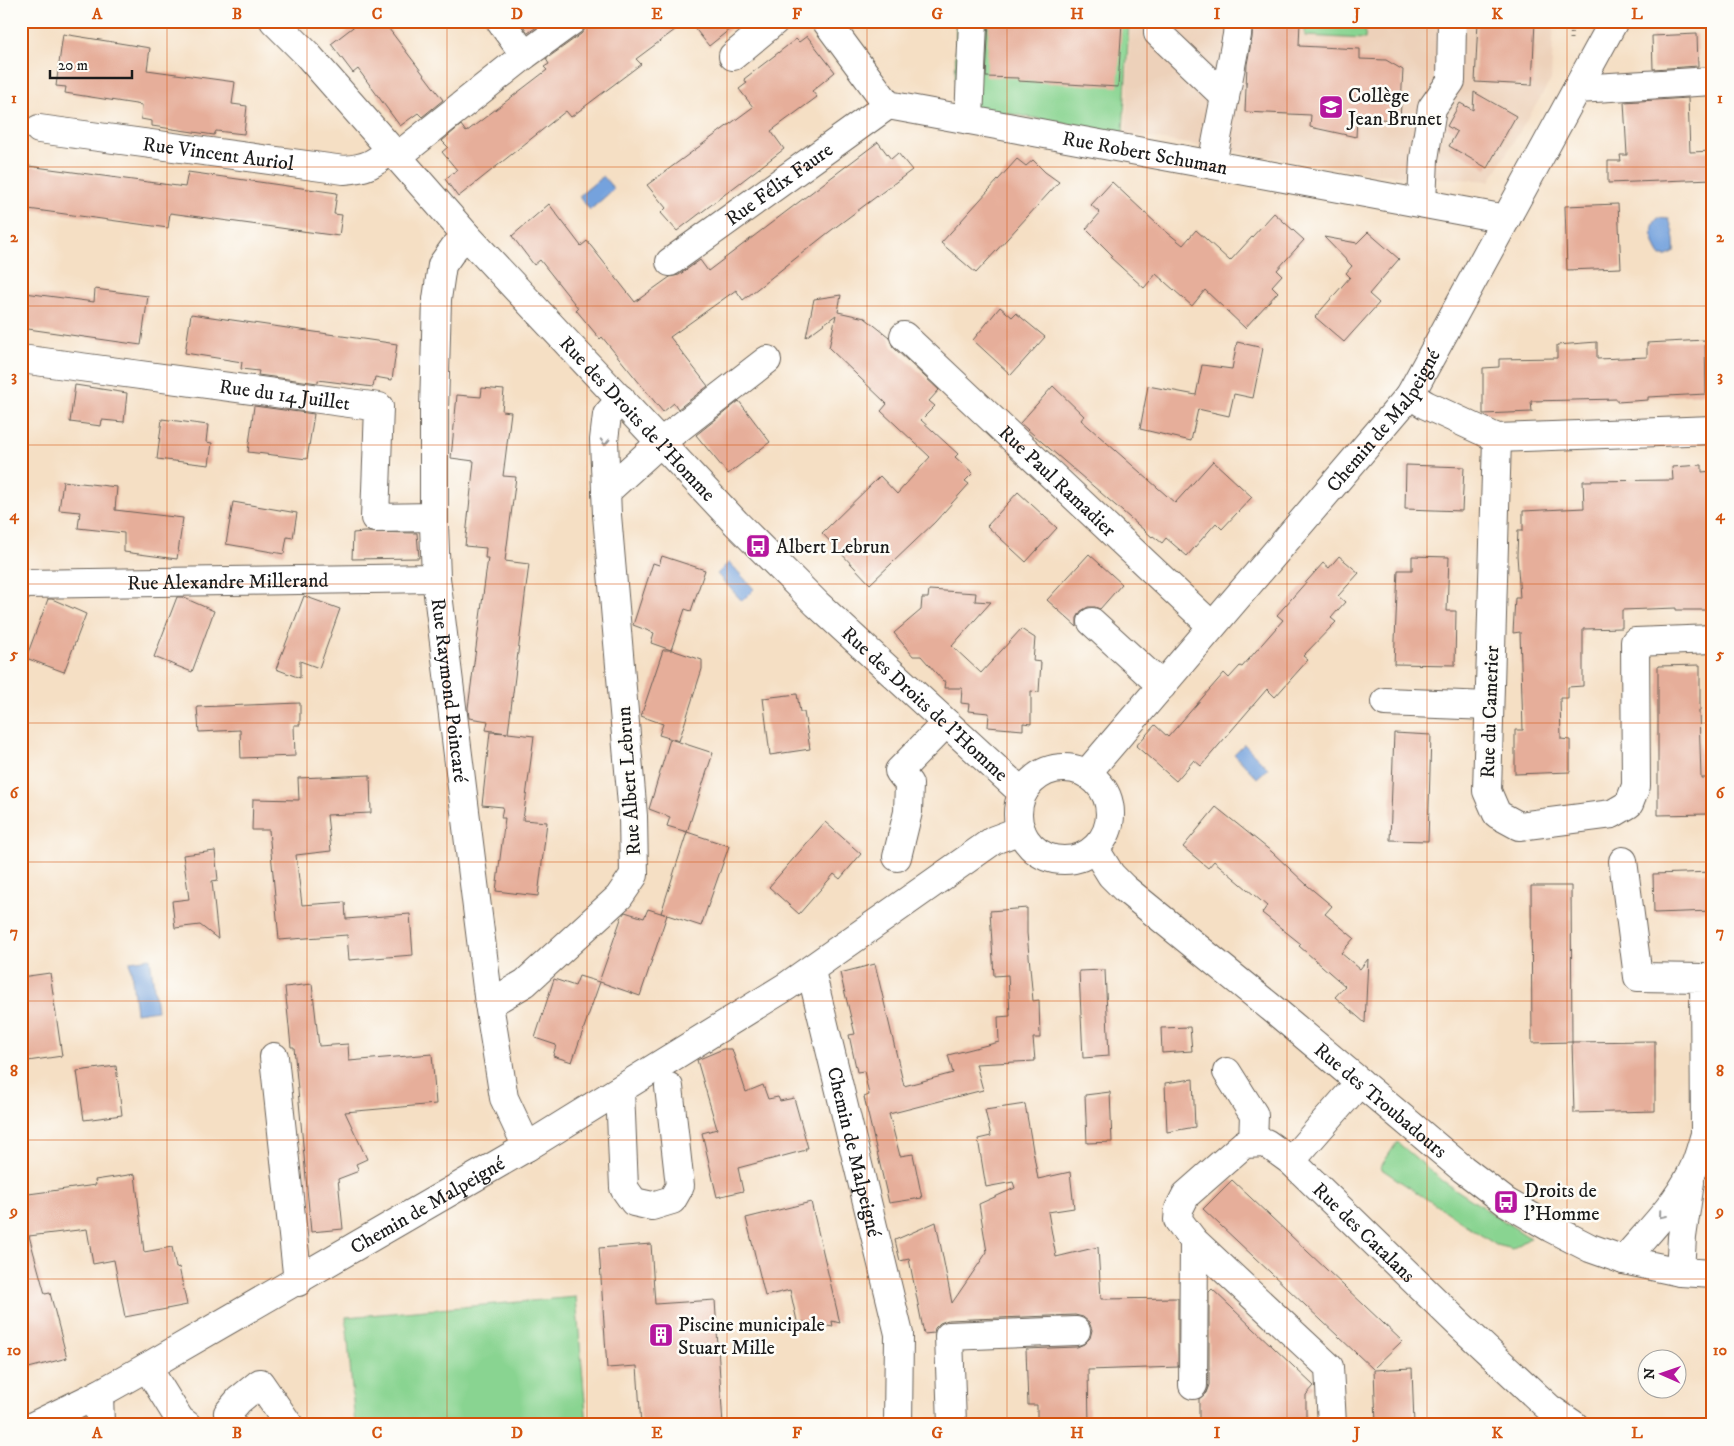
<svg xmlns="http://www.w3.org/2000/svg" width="1734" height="1446" font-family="'IM FELL DW Pica',serif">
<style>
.built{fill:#edd1ba}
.green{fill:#89d491;stroke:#527856}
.water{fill:#74a2dd;stroke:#485f7c}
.building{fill:#e6ae9a}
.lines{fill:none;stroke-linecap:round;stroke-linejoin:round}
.minor-casing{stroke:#686057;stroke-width:30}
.path{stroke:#686057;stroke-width:3;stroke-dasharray:1 4;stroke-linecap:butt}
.minor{stroke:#fff;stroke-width:28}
.oneway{stroke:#999}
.grid{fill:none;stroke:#d4530e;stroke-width:1;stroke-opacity:0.55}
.labels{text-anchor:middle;stroke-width:5;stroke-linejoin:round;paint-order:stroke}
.poi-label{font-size:20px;fill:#1c1c1c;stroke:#fdfcf7;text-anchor:start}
.street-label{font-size:20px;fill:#1c1c1c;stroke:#fdfcf7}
.neatline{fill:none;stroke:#d4530e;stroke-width:2}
.grid-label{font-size:16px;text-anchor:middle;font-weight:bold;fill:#d4530e}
</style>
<rect width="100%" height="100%" fill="#fdfcf7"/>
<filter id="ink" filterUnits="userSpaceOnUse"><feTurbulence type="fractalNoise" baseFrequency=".02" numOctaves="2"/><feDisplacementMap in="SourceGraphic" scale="10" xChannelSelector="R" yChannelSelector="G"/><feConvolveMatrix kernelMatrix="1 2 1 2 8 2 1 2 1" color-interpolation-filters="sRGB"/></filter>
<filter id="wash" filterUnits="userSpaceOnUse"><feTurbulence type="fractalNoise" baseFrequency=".0096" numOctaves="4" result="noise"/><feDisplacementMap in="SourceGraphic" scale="20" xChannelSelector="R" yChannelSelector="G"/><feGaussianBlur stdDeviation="1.12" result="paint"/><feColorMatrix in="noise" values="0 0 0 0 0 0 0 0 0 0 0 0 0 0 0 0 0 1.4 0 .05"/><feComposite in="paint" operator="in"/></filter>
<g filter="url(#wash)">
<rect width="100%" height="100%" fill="#f5dfc4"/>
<polygon class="built" points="1130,21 1554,21 1551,80 1490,181 1377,174 1126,134"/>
<g class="green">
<polygon points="956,21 1129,21 1123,134 955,104"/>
<polygon points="1305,21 1366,21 1365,39 1305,36"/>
<polygon points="1397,1142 1443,1181 1530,1238 1512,1249 1496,1245 1380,1168"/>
<polygon points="576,1297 587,1425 355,1425 346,1317"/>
</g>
<g class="water">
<polygon points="603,176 614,189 590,210 579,196"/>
<path d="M1658 218 1669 219C1673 230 1675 241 1674 252L1667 256H1661C1653 247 1648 226 1658 218Z"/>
<polygon points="729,562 754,589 742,601 717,574"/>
<polygon points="1244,744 1268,768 1257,778 1234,754"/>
<polygon points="150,958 157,1010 136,1013 130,961"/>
</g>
<g id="blocks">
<g class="building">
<polygon points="361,21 383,21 443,100 422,117 418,113 400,126 358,69 353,73 331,44"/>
<polygon points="520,21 545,21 528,33"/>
<polygon points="587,21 687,21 636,59 641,64 571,117 566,111 458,197 445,179 457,170 442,152 448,147 442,141 461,125 466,132 547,70 544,67 549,64 546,59 581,34 586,28"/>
<polygon points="689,21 740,21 709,46"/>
<polygon points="989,21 1122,21 1118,87 1018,81 1018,78 986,77"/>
<polygon points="1253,21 1300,21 1299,46 1360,49 1360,59 1386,60 1403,70 1400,120 1357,118 1356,137 1310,127 1311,115 1245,112 1247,64 1252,38"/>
<polygon points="1478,21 1535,21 1532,85 1475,82"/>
<polygon points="63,34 150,48 147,70 235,82 232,104 247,106 244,134 216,131 214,135 152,126 152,121 141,119 142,105 65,93 66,87 56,86"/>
<polygon points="1697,34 1698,66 1653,69 1652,36"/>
<polygon points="807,36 835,72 812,91 817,97 771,131 784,149 677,231 661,213 666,208 647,185 753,107 739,89 747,83 744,79 796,39 799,42"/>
<polygon points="1474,92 1516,116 1487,168 1449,146 1457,132 1447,126 1460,103 1473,110"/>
<polygon points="1688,98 1690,152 1713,151 1713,179 1608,183 1608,161 1621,161 1620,155 1627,155 1624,102"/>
<polygon points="878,142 891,159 898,153 912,170 829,232 743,300 736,290 670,337 708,386 678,409 674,403 663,412 602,337 600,339 576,310 578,308 540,260 534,265 512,236 549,204 581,246 587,241 635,302 670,277 679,275 700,260 708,271"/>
<polygon points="1017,159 1026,166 1033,160 1045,172 1059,182 976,273 941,243"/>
<polygon points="21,165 185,187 188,172 337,193 334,214 342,215 339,236 170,213 168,228 21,208"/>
<polygon points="1112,182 1158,225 1183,245 1196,230 1230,261 1274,213 1304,240 1277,270 1282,275 1272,286 1278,292 1245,328 1205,290 1192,306 1156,274 1144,288 1110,257 1112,255 1086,229 1100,213 1091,205"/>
<polygon points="1618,204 1621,268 1567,270 1565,206"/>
<polygon points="1368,232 1399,259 1369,294 1379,303 1344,342 1315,317 1350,277 1346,273 1352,266 1324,237 1357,243"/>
<polygon points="95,289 148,296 141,345 21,328 25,293 94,302"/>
<polygon points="841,295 838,312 865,318 889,337 893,347 939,390 929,401 935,406 921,420 958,454 955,457 973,473 965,481 969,484 935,522 870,584 822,533 880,476 897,494 930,457 881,411 887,404 829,348 836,315 806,337 814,299"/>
<polygon points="1000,307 1012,317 1016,313 1045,337 1011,375 973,340"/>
<polygon points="191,314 397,344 392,380 375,377 373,387 318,380 318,383 258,375 259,371 241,369 242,362 185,353"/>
<polygon points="1705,340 1706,394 1648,397 1648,400 1617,402 1617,399 1531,401 1532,412 1483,414 1483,368 1499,367 1499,359 1557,358 1557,345 1597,342 1597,359 1647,357 1647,343"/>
<polygon points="1237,342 1263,348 1253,398 1234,394 1229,416 1198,409 1191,441 1140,429 1148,386 1196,395 1202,365 1232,369"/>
<polygon points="75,385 127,393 124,422 102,420 101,426 70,422"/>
<polygon points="1053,386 1084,416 1081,420 1175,503 1213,461 1252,497 1222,529 1216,523 1187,556 1166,538 1162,543 1153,536 1152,537 1020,423"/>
<polygon points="482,388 504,390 502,411 511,412 503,476 516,477 505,561 529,564 508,733 534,736 523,820 547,822 538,896 496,891 505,818 501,818 503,807 482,805 490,732 507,733 486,730 488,721 469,718 468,708 488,558 485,558 486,548 465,546 474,461 451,458 457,395 481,397"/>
<polygon points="739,401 770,442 728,474 696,435"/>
<polygon points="254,406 314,414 307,459 248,452"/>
<polygon points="162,419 208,425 206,442 212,443 209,465 157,459"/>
<polygon points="1406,465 1464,467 1462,511 1405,509"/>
<polygon points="1702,465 1702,472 1713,471 1713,610 1676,610 1676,608 1622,610 1622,628 1583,629 1583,686 1568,687 1568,698 1560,698 1561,739 1570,740 1570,772 1515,774 1515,730 1523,730 1520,632 1513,633 1515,598 1520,598 1517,555 1518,530 1523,530 1523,511 1584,508 1583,481 1673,480 1672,467"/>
<polygon points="63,481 117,487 115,510 183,518 177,559 124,552 124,533 78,528 80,512 59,510"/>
<polygon points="1018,492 1057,528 1026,562 987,526"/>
<polygon points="233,502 297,513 293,538 287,537 284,554 226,544"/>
<polygon points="364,532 417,533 419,558 352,559 353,533"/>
<polygon points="1089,554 1122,584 1100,609 1095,607 1088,607 1081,611 1077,618 1077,627 1047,600"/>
<polygon points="662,556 705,570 691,611 685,609 671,650 651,643 654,633 633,625 653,563 659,565"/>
<polygon points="1339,556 1359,573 1338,596 1345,602 1331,618 1336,622 1303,656 1308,660 1275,697 1267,689 1201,766 1194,760 1176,781 1136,746 1155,725 1168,737 1224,673 1229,678 1240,666 1242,667 1283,620 1277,615 1323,563 1329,568"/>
<polygon points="1412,556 1449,557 1447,611 1456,611 1455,665 1394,664 1398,570 1412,570"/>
<polygon points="929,590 976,593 975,601 991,602 952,646 981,673 1021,629 1035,638 1033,661 1041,662 1039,692 1031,691 1031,724 1023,723 1023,730 988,727 989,713 968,711 969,704 961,703 962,688 944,688 945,681 943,681 921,656 913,656 894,633 921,610 922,598 928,598"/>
<polygon points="304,596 340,609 319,668 300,661 300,678 276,669"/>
<polygon points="177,597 182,597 214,611 192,672 154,657"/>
<polygon points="48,599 52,599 86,614 64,672 26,658"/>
<polygon points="663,650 672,650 702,660 702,669 679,741 659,735 663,724 641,716"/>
<polygon points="1700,665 1700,711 1699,711 1701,778 1707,778 1708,814 1658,815 1658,666"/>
<polygon points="797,694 800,712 804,712 810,749 770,755 763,698"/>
<polygon points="300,703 300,725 294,725 295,756 241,758 240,730 199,732 197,707"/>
<polygon points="1394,733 1431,735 1428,841 1390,840"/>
<polygon points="670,739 713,753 687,832 667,826 670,817 649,809"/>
<polygon points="370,775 371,813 327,815 331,851 296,855 302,905 345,902 346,919 410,914 413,955 349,960 347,935 279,940 269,830 252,830 253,799 299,800 298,778"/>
<polygon points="1216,807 1272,852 1308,886 1332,906 1325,914 1354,938 1341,953 1360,969 1368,959 1365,1023 1335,997 1345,986 1299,946 1301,944 1262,913 1267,906 1214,861 1208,868 1183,847"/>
<polygon points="825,822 861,854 840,879 834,874 799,914 769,887"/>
<polygon points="687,832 729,846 701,926 661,913"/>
<polygon points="215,851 218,880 212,881 218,939 200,925 175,928 172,901 189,899 183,855"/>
<polygon points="1713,872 1713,911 1654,913 1653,874"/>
<polygon points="1531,886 1571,886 1572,1042 1532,1043"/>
<polygon points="1027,908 1027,933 1033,1001 1039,1000 1040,1038 1033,1038 1035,1061 976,1064 983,1090 889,1114 900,1156 913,1154 922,1198 889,1203 864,1097 869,1095 864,1071 857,1072 849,1035 855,1034 840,973 875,964 904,1086 953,1073 948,1055 999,1042 998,1017 1010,1016 1008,975 994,976 990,911"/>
<polygon points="648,909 667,915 640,996 600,982 572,1062 553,1056 556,1045 535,1038 554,979 575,986 579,976 599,982 622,916 625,912 644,918"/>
<polygon points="1105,970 1109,1056 1083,1058 1079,971"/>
<polygon points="50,973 62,1056 21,1062 21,977"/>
<polygon points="312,984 319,1046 348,1044 349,1061 432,1054 436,1104 345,1112 367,1159 356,1164 359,1171 338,1179 343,1229 311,1232 294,1047 291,1047 285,987"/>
<polygon points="1190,1027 1192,1051 1162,1053 1161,1028"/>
<polygon points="1655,1041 1655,1111 1574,1113 1572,1042"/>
<polygon points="723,1049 732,1049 746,1092 763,1085 768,1099 778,1097 780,1101 794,1098 808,1148 805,1148 806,1150 738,1168 743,1191 717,1197 702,1133 717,1129 697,1060"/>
<polygon points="116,1066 122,1115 84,1120 77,1071"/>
<polygon points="1193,1079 1195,1127 1167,1132 1165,1083"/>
<polygon points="1110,1092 1112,1142 1087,1143 1085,1095"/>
<polygon points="1025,1104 1038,1179 1070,1172 1074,1208 1048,1212 1056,1257 1098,1247 1101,1299 1178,1298 1178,1367 1088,1370 1089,1425 1037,1425 1037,1405 1028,1405 1026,1349 1077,1347 1084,1344 1090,1338 1092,1330 1089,1322 1083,1317 1075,1315 948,1320 940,1323 935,1328 934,1333 924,1334 909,1259 900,1261 895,1240 936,1222 952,1303 987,1252 979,1204 1015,1188 1013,1182 986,1187 978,1139 991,1136 985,1110"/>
<polygon points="135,1174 144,1252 172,1247 176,1268 179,1267 187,1305 125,1317 114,1260 93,1264 87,1229 29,1236 45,1294 50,1293 67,1358 21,1370 21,1195 96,1185 95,1180"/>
<polygon points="1232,1180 1402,1341 1373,1369 1203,1209"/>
<polygon points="811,1202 840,1323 832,1321 833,1327 797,1321 790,1290 765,1296 746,1218"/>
<polygon points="651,1244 655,1304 715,1300 723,1425 641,1425 637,1366 607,1368 599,1248"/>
<polygon points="1212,1289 1314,1386 1306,1395 1306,1425 1199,1425 1199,1399 1206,1393 1209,1385 1209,1292"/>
<polygon points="1412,1368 1414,1425 1376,1425 1374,1370"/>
</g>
</g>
</g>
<g filter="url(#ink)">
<use href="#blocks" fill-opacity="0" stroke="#686057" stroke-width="1"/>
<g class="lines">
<defs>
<g id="minor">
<path id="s1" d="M274 21 306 53 467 236 736 523 817 604 1014 785 1025 789"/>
<polyline points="500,21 525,55"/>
<path id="s2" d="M826 21 888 105 1506 219"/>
<polyline points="1158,21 1158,33 1225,97"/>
<polyline points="733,56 775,21"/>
<polyline points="1577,89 1713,81"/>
<polyline points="969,120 973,21"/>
<path id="s3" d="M39 129 344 170C368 168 373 164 391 150"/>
<polyline points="398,156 525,55 572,21"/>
<polyline points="1212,164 1237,35 1238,21"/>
<polyline points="1422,202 1424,159 1432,108 1451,81 1452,21"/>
<path id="s4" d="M467 236 454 248 442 265 437 299 434 409V525L436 578 489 1004 504 1098 527 1147"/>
<path id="s5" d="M670 262 888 105"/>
<path id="s6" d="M904 336 1212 626"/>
<path id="s7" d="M21 359 379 407 375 518 434 517"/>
<polyline points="1410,395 1426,405 1497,438 1713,430"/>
<polyline points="1497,438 1487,791 1497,814 1519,826 1612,814 1629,804 1636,786 1635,642 1713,639"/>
<polyline points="606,492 661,442 767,360"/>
<path id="s8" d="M21 587 22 584 436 578"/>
<polyline points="1092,622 1162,686"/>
<polyline points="1385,702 1489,706"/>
<circle cx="1064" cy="814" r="46"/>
<path id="s9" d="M1087 773 1410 395 1614 21"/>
<path id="s10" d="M1095 849 1111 875 1124 888 1279 1014 1463 1169 1506 1202 1551 1228 1590 1248 1624 1260 1680 1272 1713 1274"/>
<polyline points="897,857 908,812 909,784 899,771 946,723"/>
<path d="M1623 861 1638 977 1704 978 1705 1134C1701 1147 1698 1161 1691 1174 1675 1206 1647 1233 1624 1260"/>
<path id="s11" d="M811 971 899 1334 898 1425"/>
<polyline points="489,1004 525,983 619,897 634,875 633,816 607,515 604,440 607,415 621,399"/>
<polyline points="274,1057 298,1282"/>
<polyline points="1227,1072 1254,1115 1253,1142"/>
<polyline points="620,1090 624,1188 634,1202 652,1206 672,1200 680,1186 669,1087"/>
<polyline points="1291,1161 1360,1082"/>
<polyline points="1680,1272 1682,1237 1690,1182"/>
<polyline points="147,1367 180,1420 187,1425"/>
<polyline points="1193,1385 1194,1241"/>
<polyline points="99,1394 100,1425"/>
<path id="s12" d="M35 1425 99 1394 147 1367 527 1147 787 986 994 840 1021 830"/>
<polyline points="232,1425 228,1413 239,1400 260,1383 289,1425"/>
<polyline points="952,1425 949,1336 1076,1331"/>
<path id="s13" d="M1332 1425 1329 1367 1194 1241 1178 1220 1179 1209 1186 1195 1244 1144 1266 1143 1291 1161 1460 1325 1549 1408 1574 1425"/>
</g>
</defs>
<use href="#minor" class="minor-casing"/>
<polyline class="path" points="1571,39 1572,21"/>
<use href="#minor" class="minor"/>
</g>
<defs><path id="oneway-chevron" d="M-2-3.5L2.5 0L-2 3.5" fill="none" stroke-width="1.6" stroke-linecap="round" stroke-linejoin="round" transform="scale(1.25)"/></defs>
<g class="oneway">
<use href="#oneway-chevron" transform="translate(605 442) rotate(92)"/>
<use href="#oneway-chevron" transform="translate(1662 1215) rotate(130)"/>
</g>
</g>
<path class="grid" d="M167 21V1425M307 21V1425M447 21V1425M587 21V1425M727 21V1425M867 21V1425M1007 21V1425M1147 21V1425M1287 21V1425M1427 21V1425M1567 21V1425M21 167H1713M21 306H1713M21 445H1713M21 584H1713M21 723H1713M21 862H1713M21 1001H1713M21 1140H1713M21 1279H1713"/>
<defs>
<symbol id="school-square" viewBox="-11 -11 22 22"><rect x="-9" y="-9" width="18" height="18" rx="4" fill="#b5179e" stroke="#fdfcf7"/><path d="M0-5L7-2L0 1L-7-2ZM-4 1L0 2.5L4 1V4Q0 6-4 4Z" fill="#fff"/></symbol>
<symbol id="bus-square" viewBox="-11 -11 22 22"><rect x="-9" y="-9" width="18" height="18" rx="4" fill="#b5179e" stroke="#fdfcf7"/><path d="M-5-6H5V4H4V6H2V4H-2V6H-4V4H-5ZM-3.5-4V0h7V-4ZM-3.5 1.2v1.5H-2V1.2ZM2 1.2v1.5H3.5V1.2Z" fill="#fff"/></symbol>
<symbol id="building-square" viewBox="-11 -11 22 22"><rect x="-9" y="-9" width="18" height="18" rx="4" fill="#b5179e" stroke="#fdfcf7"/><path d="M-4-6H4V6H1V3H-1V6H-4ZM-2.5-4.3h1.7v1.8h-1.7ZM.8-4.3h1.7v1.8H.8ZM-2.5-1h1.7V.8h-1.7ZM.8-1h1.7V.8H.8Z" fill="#fff"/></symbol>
</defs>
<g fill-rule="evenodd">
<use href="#school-square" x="1317" y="93" width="28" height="28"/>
<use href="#bus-square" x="744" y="532" width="28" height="28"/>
<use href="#bus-square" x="1492" y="1188" width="28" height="28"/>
<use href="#building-square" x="647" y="1321" width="28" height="28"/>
</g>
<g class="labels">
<g class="poi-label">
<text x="1348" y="102">Collège<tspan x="1348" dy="23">Jean Brunet</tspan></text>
<text x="776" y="553">Albert Lebrun</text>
<text x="1524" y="1197">Droits de<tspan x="1524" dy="23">l'Homme</tspan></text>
<text x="678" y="1331">Piscine municipale<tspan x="678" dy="23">Stuart Mille</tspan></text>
</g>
<g class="street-label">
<text dy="7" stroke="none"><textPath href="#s2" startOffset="366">Rue Robert Schuman</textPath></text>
<text dy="7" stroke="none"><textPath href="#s3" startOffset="181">Rue Vincent Auriol</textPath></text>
<text dy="7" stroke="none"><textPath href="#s5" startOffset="134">Rue Félix Faure</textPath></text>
<text dy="7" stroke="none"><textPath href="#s7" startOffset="266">Rue du 14 Juillet</textPath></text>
<text dy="7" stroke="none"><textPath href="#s1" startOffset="539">Rue des Droits de l'Homme</textPath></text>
<text dy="7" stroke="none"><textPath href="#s9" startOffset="461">Chemin de Malpeigné</textPath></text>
<text dy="7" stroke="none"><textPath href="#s6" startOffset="211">Rue Paul Ramadier</textPath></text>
<text dy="7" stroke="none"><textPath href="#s8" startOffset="209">Rue Alexandre Millerand</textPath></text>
<text dy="7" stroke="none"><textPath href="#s4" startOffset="465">Rue Raymond Poincaré</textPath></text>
<text dy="7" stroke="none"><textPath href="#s1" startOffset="944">Rue des Droits de l'Homme</textPath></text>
<text transform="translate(1489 712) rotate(-88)" y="7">Rue du Camerier</text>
<text transform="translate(628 781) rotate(-94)" y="7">Rue Albert Lebrun</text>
<text dy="7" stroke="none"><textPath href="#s10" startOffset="382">Rue des Troubadours</textPath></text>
<text dy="7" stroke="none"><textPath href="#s11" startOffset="186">Chemin de Malpeigné</textPath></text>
<text dy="7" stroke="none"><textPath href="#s12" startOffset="450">Chemin de Malpeigné</textPath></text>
<text dy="7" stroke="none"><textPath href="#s13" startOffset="528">Rue des Catalans</textPath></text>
</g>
</g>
<rect width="1734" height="1446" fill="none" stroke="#fdfcf7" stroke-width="55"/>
<g transform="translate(1662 1374) rotate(272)"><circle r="24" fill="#fdfcf7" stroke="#a3a29f"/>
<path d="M0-4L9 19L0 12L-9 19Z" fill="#b5179e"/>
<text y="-8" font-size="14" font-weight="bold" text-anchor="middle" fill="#1c1c1c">N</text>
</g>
<path d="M50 70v8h82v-8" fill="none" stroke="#1c1c1c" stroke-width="2.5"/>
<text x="58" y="70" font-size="15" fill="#1c1c1c" stroke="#fdfcf7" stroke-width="4" paint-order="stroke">20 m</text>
<rect x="28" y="28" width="1678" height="1390" class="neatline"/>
<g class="grid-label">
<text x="97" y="19">A</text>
<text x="237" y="19">B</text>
<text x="377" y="19">C</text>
<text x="517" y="19">D</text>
<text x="657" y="19">E</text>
<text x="797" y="19">F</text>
<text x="937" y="19">G</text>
<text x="1077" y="19">H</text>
<text x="1217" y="19">I</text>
<text x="1357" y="19">J</text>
<text x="1497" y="19">K</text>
<text x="1637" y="19">L</text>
<text x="14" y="103">1</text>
<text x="1720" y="103">1</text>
<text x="14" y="242">2</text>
<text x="1720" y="242">2</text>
<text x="14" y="381">3</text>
<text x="1720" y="381">3</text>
<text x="14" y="520">4</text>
<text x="1720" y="520">4</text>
<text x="14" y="659">5</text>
<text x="1720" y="659">5</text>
<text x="14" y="798">6</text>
<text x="1720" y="798">6</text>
<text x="14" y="937">7</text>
<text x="1720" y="937">7</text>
<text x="14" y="1076">8</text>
<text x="1720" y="1076">8</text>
<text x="14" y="1216">9</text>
<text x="1720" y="1216">9</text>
<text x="14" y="1355">10</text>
<text x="1720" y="1355">10</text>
<text x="97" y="1438">A</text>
<text x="237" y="1438">B</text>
<text x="377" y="1438">C</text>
<text x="517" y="1438">D</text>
<text x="657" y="1438">E</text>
<text x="797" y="1438">F</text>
<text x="937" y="1438">G</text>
<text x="1077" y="1438">H</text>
<text x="1217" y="1438">I</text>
<text x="1357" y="1438">J</text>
<text x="1497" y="1438">K</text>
<text x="1637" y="1438">L</text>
</g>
</svg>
